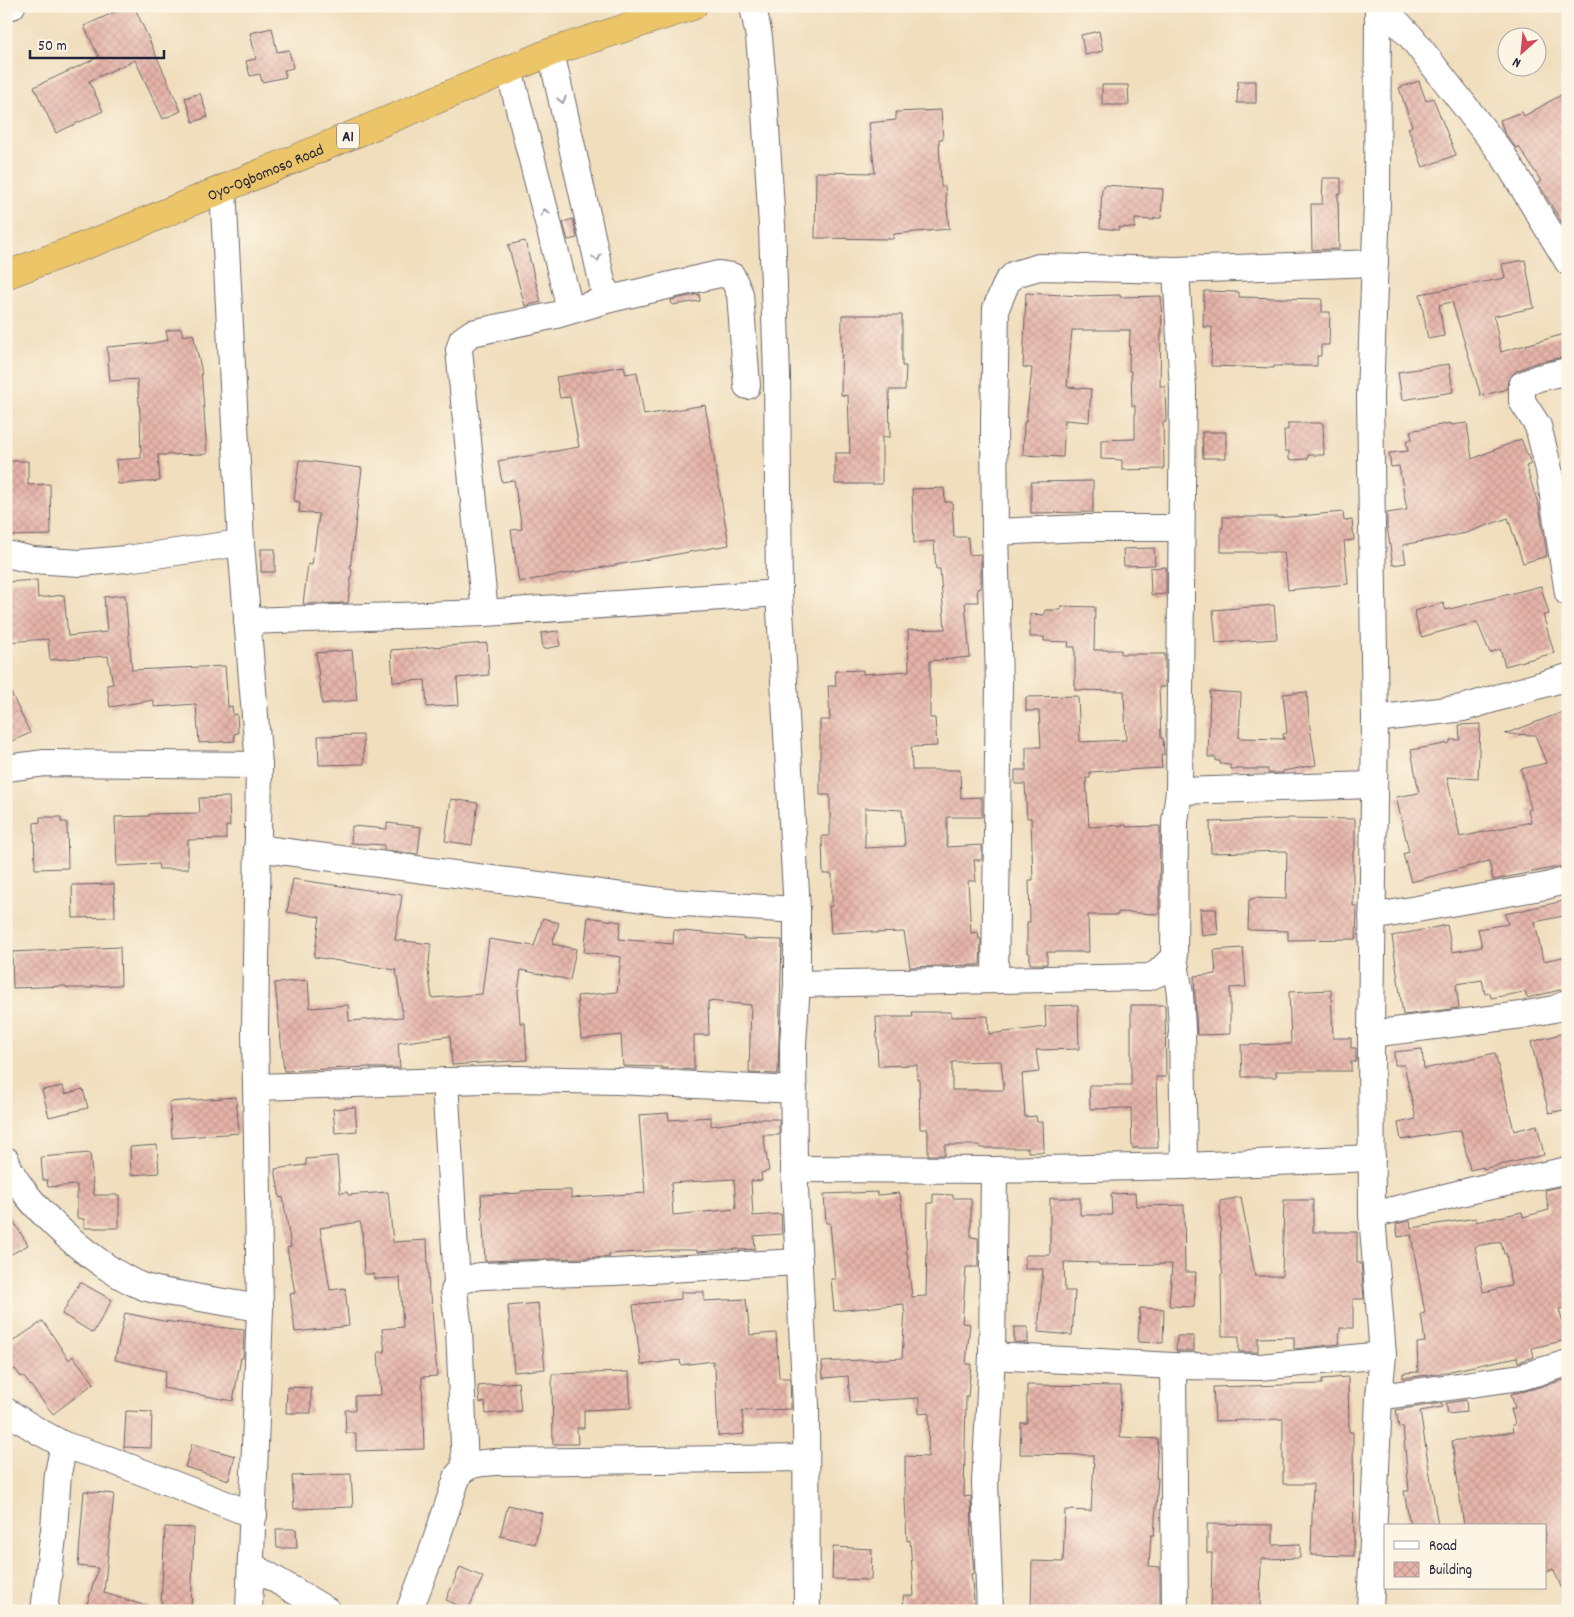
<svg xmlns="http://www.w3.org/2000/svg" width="1574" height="1617" font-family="Dekko,sans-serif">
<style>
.building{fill:url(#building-cross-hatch);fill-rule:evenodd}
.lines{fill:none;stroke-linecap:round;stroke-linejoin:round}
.minor-casing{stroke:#6a6468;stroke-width:28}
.highway-casing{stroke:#6a6468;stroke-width:29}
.minor{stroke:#fff;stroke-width:26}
.highway{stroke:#ecc569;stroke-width:28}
.oneway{stroke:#9c9ca7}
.labels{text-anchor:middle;stroke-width:4;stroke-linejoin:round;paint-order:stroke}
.shield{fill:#fcf5e5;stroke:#63616e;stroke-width:1}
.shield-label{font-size:15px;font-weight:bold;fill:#22223b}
.street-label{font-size:16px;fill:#22223b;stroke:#fcf5e5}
</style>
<defs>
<pattern id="building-cross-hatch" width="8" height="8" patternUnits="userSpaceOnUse" patternTransform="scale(1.25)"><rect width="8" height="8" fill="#e5b3a9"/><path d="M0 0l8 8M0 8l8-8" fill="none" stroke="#c49a92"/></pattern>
</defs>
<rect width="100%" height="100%" fill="#fcf5e5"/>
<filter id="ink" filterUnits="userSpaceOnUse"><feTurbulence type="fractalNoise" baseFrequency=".02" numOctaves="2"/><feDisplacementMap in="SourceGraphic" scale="10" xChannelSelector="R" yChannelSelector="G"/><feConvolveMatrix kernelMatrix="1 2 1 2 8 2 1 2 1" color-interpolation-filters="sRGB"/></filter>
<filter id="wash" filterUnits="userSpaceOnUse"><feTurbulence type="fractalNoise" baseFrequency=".0096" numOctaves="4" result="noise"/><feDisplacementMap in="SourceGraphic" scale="20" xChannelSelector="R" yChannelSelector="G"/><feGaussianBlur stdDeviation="1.12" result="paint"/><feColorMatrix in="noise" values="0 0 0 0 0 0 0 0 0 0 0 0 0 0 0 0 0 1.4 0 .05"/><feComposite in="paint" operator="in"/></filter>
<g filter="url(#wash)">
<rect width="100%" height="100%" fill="#f0debd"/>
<g id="blocks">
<g class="building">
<polygon points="128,6 134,6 181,111 163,119 135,60 89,81 103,111 56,133 34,87 99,57 84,26"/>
<polygon points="272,28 277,52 289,50 293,68 284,70 286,77 262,82 260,74 250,76 246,61 256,59 250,33"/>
<polygon points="1099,31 1103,51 1085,55 1081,35"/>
<polygon points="1238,81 1256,81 1256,103 1237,103"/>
<polygon points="1419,81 1426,101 1433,98 1456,155 1423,167 1408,128 1412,126 1399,88"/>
<polygon points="1102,85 1128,85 1129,105 1102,105"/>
<polygon points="200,93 208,117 193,122 185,98"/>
<polygon points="1561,95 1568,107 1568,233 1538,183 1541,181 1519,147 1516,148 1504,132 1500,120 1522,112 1524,116"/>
<polygon points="941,110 943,139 939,139 941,187 945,186 949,229 894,234 893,239 815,238 816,172 875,173 869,123 896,120 896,112"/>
<polygon points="1323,178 1341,178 1341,194 1338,194 1339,249 1312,250 1311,204 1322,204"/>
<polygon points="1104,185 1163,189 1161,218 1154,218 1154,220 1135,219 1135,228 1119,227 1119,230 1100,228 1102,189 1104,188"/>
<polygon points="573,219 577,238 568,240 563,222"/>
<polygon points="525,241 541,302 525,306 508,245"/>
<polygon points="1525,260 1534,308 1494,316 1501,352 1568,333 1568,356 1535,363 1516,371 1508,380 1507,389 1481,396 1452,302 1439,305 1444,336 1428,339 1420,294 1505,278 1502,264"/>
<polygon points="1204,291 1239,292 1239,297 1322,299 1322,312 1330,312 1329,345 1321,345 1321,356 1317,356 1317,366 1274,366 1274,368 1211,366 1212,327 1203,327"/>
<polygon points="1026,293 1082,296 1120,295 1120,297 1161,296 1162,332 1161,332 1160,386 1165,386 1166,422 1163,422 1164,469 1122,470 1122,460 1101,459 1101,440 1135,439 1135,406 1132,406 1131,371 1129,371 1130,330 1072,330 1067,387 1091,389 1089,422 1065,420 1063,457 1023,455 1024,422 1026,422 1032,368 1023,367"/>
<polygon points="699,294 700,301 672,305 671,300"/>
<polygon points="842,315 902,315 902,366 906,366 905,390 889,390 890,437 882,437 882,484 835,484 835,453 850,453 848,396 841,395"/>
<polygon points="181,328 183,336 193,334 201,368 207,454 158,455 160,481 118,484 116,460 141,458 140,414 137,379 110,381 107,347 154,343 168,340 166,331"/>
<polygon points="1449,364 1453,392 1402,400 1398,372"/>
<polygon points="624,366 626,374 637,372 644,415 705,405 729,545 519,582 511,530 522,529 514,480 502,482 498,461 579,447 570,397 560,398 556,377"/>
<polygon points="1288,423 1323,423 1324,455 1308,455 1308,459 1289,460 1289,451 1285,451 1284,430 1288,430"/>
<polygon points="1451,423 1451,425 1467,423 1472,459 1521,439 1531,464 1526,466 1529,473 1528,473 1539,506 1547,556 1523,563 1508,518 1466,533 1403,545 1406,563 1393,565 1387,527 1387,513 1407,510 1399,466 1391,467 1389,453 1408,451 1406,441 1412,439 1410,431"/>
<polygon points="1202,432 1226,432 1226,458 1203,458"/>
<polygon points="299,460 362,468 350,569 352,570 348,603 303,604 308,564 312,565 319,514 299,512 300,502 294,501"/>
<polygon points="6,461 28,461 28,485 50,484 51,535 6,536"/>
<polygon points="1093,481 1093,512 1031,513 1031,482"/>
<path d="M944 488 945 502H952L954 537H968L969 555 981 554V588L977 589 978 602H965L970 657 930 661V718H935L937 746 911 747 912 770H960L961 798 982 797V817H947V847L982 845V860H974L976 881H968L971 933 978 932 979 939H981L980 965 910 967 904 932 872 933V931L831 933 829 906H832V874H823L822 836H830V795H820V720H830L828 686H836L835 671 863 670V674L909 671 908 630 945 629 940 569H936L934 541 914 543 912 489ZM865 808 902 810 905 846 865 848Z"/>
<polygon points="1343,512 1344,521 1352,520 1354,540 1344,541 1348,584 1288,590 1284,552 1221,552 1221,528 1223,528 1223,517 1278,517 1278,518"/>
<polygon points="1154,548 1155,565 1124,566 1123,549"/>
<rect x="261" y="549" width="14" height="23"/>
<polygon points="1166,567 1166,594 1151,595 1150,568"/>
<polygon points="37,580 38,598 64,595 68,636 107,632 104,597 125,595 132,670 225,666 228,707 232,706 233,715 237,714 238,733 234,734 235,741 199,743 196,704 154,707 154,700 110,707 107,685 113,684 108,656 50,660 48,639 6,642 6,582"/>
<polygon points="1541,586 1549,614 1543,615 1554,653 1505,666 1500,649 1490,653 1477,622 1421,637 1414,611 1443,603 1446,610"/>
<polygon points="1274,605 1277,639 1216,643 1213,610"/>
<polygon points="1061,606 1095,607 1094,650 1121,650 1121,654 1165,654 1165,687 1159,687 1161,738 1163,738 1164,753 1164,755 1161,755 1162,768 1090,772 1090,778 1086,778 1089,827 1126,825 1126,827 1160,826 1159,914 1118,912 1118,915 1088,915 1089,952 1047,952 1047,964 1030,964 1030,953 1027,953 1027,922 1030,922 1029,880 1033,880 1031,818 1027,818 1025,784 1015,784 1015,770 1026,770 1026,747 1041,747 1039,711 1026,711 1026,697 1078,696 1080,742 1126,740 1124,691 1075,690 1075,647 1068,647 1069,642 1044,641 1044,637 1030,637 1030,614 1044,615 1045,610 1061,610"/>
<polygon points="558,631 560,646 543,649 541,633"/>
<polygon points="487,643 489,675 457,678 459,705 427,707 425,680 393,682 391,650"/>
<polygon points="352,650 357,700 322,704 316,653"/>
<polygon points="6,682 30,733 6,744"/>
<polygon points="1210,691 1241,693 1239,738 1284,739 1283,734 1287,733 1283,694 1307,692 1309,721 1316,765 1283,771 1283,773 1268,773 1268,769 1231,769 1230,765 1220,764 1220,761 1216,761 1216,757 1208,757"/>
<polygon points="1568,710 1568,787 1563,788 1568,807 1568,865 1493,880 1489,861 1411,882 1403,854 1409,852 1396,797 1419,793 1411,750 1450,743 1450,740 1460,740 1459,725 1480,724 1478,779 1447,777 1460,837 1531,822 1528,810 1531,809 1521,769 1546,763 1535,735 1505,734"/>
<polygon points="363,735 364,764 319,765 318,736"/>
<polygon points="229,797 230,826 226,826 226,839 188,840 188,869 159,869 158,864 117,866 115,817 149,816 149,814 200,813 199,798"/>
<polygon points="451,799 478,803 472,845 445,841"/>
<polygon points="40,817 61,817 61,822 67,822 68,868 35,869 34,823 40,822"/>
<polygon points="1288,818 1355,819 1355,851 1353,851 1353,906 1357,906 1356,939 1288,940 1288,931 1248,930 1249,900 1255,898 1286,899 1287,851 1211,853 1210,822 1288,819"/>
<polygon points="387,823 421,827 418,854 384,850 384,845 351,843 352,826 387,829"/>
<polygon points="293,879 402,895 395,940 431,944 428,971 432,998 482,994 489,939 534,946 543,918 559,923 552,944 576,949 570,980 521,970 518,991 520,1023 525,1023 527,1060 452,1065 450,1036 398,1043 400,1068 370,1068 370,1067 284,1071 275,983 308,980 310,1008 348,1005 349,1021 403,1017 396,970 314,957 320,917 287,912"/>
<polygon points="114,884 115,917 73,918 72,885"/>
<polygon points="1568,900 1568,915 1535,922 1543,961 1568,956 1568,988 1527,998 1525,992 1491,998 1490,993 1485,994 1482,980 1456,984 1459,1008 1403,1015 1392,936 1447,925 1452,952 1482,947 1478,929 1508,924 1505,914"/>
<polygon points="1200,909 1216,909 1218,934 1202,936"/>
<polygon points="588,917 621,922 619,939 673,944 674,930 743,937 743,939 782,940 778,1074 749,1073 751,1005 708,1001 709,1035 694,1035 694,1070 662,1068 662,1067 623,1066 621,1035 581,1039 577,996 617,992 621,957 584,952"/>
<polygon points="120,947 121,985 92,986 92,988 67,988 66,986 13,988 12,952"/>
<polygon points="1243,948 1246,987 1230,988 1230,1034 1197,1035 1194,976 1216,974 1214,950"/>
<polygon points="1331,990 1333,1038 1351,1038 1351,1048 1356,1048 1356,1062 1351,1062 1351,1071 1276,1071 1276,1077 1242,1077 1241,1045 1291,1044 1289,992"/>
<path d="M1078 1005 1079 1049 1036 1050 1039 1072 1022 1074 1025 1117 1036 1116 1037 1122H1043L1044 1152H1028V1148H980V1145H945V1155H928V1129H920L919 1079H917V1065L878 1066 876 1017H913L912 1012H951V1017L988 1016 989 1034 1046 1027 1045 1006ZM1001 1061 1004 1090H952V1062Z"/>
<polygon points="1131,1005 1165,1005 1166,1077 1156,1077 1158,1148 1132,1148 1131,1108 1090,1109 1089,1085 1131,1085"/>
<polygon points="1568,1032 1568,1109 1549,1113 1531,1042"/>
<polygon points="1422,1049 1424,1069 1495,1053 1514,1131 1537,1125 1544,1155 1483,1169 1483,1167 1470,1170 1461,1130 1401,1140 1398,1123 1416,1119 1404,1065 1395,1065 1394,1052"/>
<polygon points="63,1086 65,1094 83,1089 88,1108 49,1117 42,1090"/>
<polygon points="236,1097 239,1133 172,1138 169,1102"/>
<polygon points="355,1107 357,1131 335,1133 333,1109"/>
<path d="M668 1113 669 1120 711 1117V1126L759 1119H779V1135H763L769 1171 761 1173 762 1180 751 1181 753 1216 781 1214 782 1234 754 1236 755 1249 738 1250V1249L697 1252V1250H667L609 1254 610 1257 485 1261 481 1195 521 1193V1191L571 1190V1198L645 1193 639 1115ZM734 1179 736 1209 673 1215 671 1183Z"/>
<polygon points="157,1145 159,1173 131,1175 130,1147"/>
<polygon points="90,1153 94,1195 119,1195 119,1228 84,1228 84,1219 77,1218 77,1185 48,1187 47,1180 43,1180 41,1157"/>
<polygon points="337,1156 340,1193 347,1192 348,1195 388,1192 393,1242 427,1240 429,1295 431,1295 437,1376 422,1377 424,1449 356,1451 356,1433 346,1433 345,1410 355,1410 355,1396 381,1395 378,1352 385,1352 382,1329 403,1327 400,1278 374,1279 374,1274 364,1274 362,1229 360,1222 320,1228 330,1290 345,1288 349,1326 295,1332 290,1294 295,1293 287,1248 291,1247 283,1197 280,1198 275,1169 306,1165 306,1159"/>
<path d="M1568 1185V1307L1559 1309 1567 1340 1532 1348 1534 1357 1518 1362 1517 1357 1436 1374 1403 1378V1373L1418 1372 1417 1343 1425 1342 1421 1314 1425 1313 1411 1235 1398 1237 1396 1224 1410 1221 1411 1228 1476 1218V1222L1522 1212 1523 1217 1549 1210 1545 1190ZM1501 1242 1504 1254 1506 1253 1511 1286 1483 1292 1475 1246Z"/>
<polygon points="877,1192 878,1195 900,1193 912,1297 926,1296 928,1203 933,1203 933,1194 953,1195 953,1198 971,1198 971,1237 978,1238 978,1267 966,1267 962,1323 970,1324 966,1364 971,1364 968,1397 966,1397 964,1497 971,1496 972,1527 970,1527 974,1573 971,1574 975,1610 904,1611 903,1596 914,1596 910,1540 907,1541 905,1499 905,1456 928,1457 929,1413 919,1414 919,1398 850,1402 848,1376 823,1378 822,1362 902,1358 905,1311 904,1311 904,1304 834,1311 831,1279 835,1279 830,1223 826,1223 824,1194"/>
<polygon points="1135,1193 1136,1206 1184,1205 1185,1272 1196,1272 1194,1307 1169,1306 1172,1264 1099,1265 1099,1263 1064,1262 1065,1291 1075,1291 1072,1335 1038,1332 1043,1269 1025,1269 1025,1255 1050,1255 1050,1198 1080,1198 1080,1215 1112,1215 1111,1194"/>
<polygon points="1241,1197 1255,1276 1282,1276 1284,1200 1313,1200 1313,1232 1357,1232 1357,1263 1361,1263 1364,1299 1353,1299 1353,1328 1340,1328 1339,1344 1294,1349 1294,1337 1258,1338 1258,1352 1239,1352 1239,1336 1222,1336 1221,1274 1223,1274 1221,1263 1220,1201"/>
<polygon points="6,1209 28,1245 6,1257"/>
<polygon points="80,1282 112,1300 93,1333 62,1314"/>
<polygon points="681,1292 704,1292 704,1301 746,1299 750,1335 776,1333 779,1378 790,1378 791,1409 742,1411 744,1434 718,1436 715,1367 713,1367 713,1361 681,1365 680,1360 641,1365 633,1305 681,1299"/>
<polygon points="538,1303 545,1369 514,1372 508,1306"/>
<polygon points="1140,1308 1164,1309 1163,1343 1138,1342"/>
<polygon points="125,1313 163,1321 244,1330 243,1358 241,1358 233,1401 163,1388 166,1371 115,1360"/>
<polygon points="43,1321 69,1360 73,1356 94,1383 53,1414 23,1376 21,1377 15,1369 6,1375 6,1346"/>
<polygon points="1014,1327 1028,1327 1028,1343 1014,1342"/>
<polygon points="1177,1336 1194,1336 1194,1351 1176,1351"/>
<polygon points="629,1372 631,1408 584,1410 584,1428 577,1428 578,1444 553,1444 552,1374"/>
<polygon points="1348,1377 1349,1432 1353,1432 1354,1556 1311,1555 1313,1484 1283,1484 1283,1419 1215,1421 1213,1387 1322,1384 1322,1379"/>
<polygon points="1568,1379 1568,1602 1553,1569 1545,1573 1545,1526 1464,1526 1452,1441 1513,1432 1512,1425 1515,1424 1511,1409 1515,1408 1511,1394 1525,1391"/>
<polygon points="518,1382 521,1411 486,1414 485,1402 480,1403 478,1386"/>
<polygon points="1027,1385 1121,1386 1120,1437 1158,1439 1156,1478 1158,1478 1154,1535 1151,1535 1149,1566 1160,1567 1160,1611 1031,1611 1032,1561 1063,1562 1065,1510 1091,1511 1094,1463 1093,1463 1093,1455 1020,1454 1021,1423 1027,1423"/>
<polygon points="287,1387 311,1388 311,1413 286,1413"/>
<polygon points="1466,1400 1467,1412 1448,1414 1446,1403"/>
<polygon points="1442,1403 1443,1407 1420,1411 1438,1526 1410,1526 1404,1491 1409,1491 1403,1427 1399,1428 1396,1410"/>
<polygon points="126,1411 152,1412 151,1448 124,1447"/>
<polygon points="192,1444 235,1456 229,1480 185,1467"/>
<polygon points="351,1474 353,1507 294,1509 292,1476"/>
<polygon points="84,1491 114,1494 104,1593 150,1607 149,1611 85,1611 98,1568 78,1566"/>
<polygon points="508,1505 542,1513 535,1544 500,1536"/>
<polygon points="1207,1524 1273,1525 1273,1545 1300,1544 1300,1558 1261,1559 1260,1611 1211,1611 1212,1553 1207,1553"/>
<polygon points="165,1527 194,1528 191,1611 166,1611 167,1608 161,1605"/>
<polygon points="276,1529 296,1529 297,1548 277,1548"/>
<polygon points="833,1547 872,1549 871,1580 832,1579"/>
<polygon points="460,1567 483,1577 468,1610 446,1600"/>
</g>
</g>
</g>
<g filter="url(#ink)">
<use href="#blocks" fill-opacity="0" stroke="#6a6468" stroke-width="1"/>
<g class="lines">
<defs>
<g id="minor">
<polyline points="753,6 759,37 764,94 772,226 777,376 779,593 797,910 797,984 793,1044 794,1169 806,1405 807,1611"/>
<polyline points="6,7 12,6"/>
<polyline points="1378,9 1396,21 1412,38 1503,155 1568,262"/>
<polyline points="551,52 603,286 610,299"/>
<polyline points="509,69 567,297 568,311"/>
<polyline points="223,188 241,543 259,765 255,1030 260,1308 249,1611"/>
<polyline points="1568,371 1538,378 1522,385 1522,401 1538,426 1549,470 1568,593"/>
<polyline points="995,532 1084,528 1181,528"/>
<polyline points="6,554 33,560 80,563 126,559 241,543"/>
<polyline points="485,613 459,350 462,340 472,333 556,315 610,299 719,274 732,276 740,294 747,386"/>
<polyline points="247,621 485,613 779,593"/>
<polyline points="1375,719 1463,708 1568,677"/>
<polyline points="6,768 45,763 259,765"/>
<polyline points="1179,791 1373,785"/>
<polyline points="257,848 668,902 797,910"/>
<polyline points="1372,917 1546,886 1568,880"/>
<polyline points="1174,957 1180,994 1182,1029 1184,1166"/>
<polyline points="995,980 999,684 995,532 994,423 996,308 1007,282 1015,274 1039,267 1176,270 1375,263"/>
<polyline points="797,984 1149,977 1158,973 1174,957 1175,822 1179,791 1183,389 1176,270"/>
<polyline points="1371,1034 1522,1015 1554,1009 1568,1003"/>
<polyline points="445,1081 457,1283"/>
<polyline points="256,1087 517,1079 618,1081 794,1090"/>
<path d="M6 1160C20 1203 102 1272 144 1287 157 1291 171 1293 185 1295 210 1300 235 1304 260 1308"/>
<polyline points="794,1169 994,1170 1184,1166 1372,1158"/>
<polyline points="1372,1215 1477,1189 1568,1170"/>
<polyline points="992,1356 1173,1366 1260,1367 1383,1355"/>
<polyline points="1173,1366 1175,1611"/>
<polyline points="1379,1397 1521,1377 1568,1363"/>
<polyline points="6,1411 38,1431 64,1445"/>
<polyline points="465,1467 459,1330 454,1291 457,1283 462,1280 480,1276 614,1272 799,1262"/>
<polyline points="251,1565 328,1611"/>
<polyline points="44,1611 54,1529 58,1473 64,1445 108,1459 254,1515"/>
<path d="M409 1611 431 1555 458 1475C468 1463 480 1463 495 1462L805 1458"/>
<polyline points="990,1611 985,1482 992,1356 994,1170"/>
<polyline points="1370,1611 1379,1397 1383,1355 1372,1215 1371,1034 1375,719 1370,397 1377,202 1378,6"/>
</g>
<g id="highway">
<path id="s1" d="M6 275 110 236 551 52 693 6"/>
</g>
</defs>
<use href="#minor" class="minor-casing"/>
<use href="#highway" class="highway-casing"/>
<use href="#minor" class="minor"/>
<use href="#highway" class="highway"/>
</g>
<defs><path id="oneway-chevron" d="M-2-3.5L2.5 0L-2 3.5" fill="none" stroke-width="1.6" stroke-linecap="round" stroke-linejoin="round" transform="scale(1.25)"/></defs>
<g class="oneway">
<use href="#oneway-chevron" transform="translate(562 100) rotate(78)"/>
<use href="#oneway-chevron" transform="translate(545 212) rotate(-104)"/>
<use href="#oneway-chevron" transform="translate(597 258) rotate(78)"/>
</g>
</g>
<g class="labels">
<rect class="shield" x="337" y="123.5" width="22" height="25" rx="4"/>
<g class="shield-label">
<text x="348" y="141">A1</text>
</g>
<g class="street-label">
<text dy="6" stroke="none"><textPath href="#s1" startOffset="279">Oyo-Ogbomoso Road</textPath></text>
</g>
</g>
<rect width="1574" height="1617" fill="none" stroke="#fcf5e5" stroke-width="25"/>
<rect x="1384" y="1524" width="162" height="65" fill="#fcf5e5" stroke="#a5a1a1"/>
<rect x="1394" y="1541" width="25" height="8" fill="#ffffff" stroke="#a5a1a1"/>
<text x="1429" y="1550" font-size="15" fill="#22223b">Road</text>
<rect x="1394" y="1562" width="25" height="15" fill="url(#building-cross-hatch)" stroke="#a5a1a1"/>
<text x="1429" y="1574" font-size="15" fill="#22223b">Building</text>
<g transform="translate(1522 52) rotate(207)"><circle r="24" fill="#fcf5e5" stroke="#a5a1a1"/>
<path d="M0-4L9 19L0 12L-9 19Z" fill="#d1495b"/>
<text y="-8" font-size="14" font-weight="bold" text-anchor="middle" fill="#22223b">N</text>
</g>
<path d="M30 50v8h134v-8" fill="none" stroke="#22223b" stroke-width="2.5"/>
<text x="38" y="50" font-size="15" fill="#22223b" stroke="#fcf5e5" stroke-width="4" paint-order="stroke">50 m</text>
</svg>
